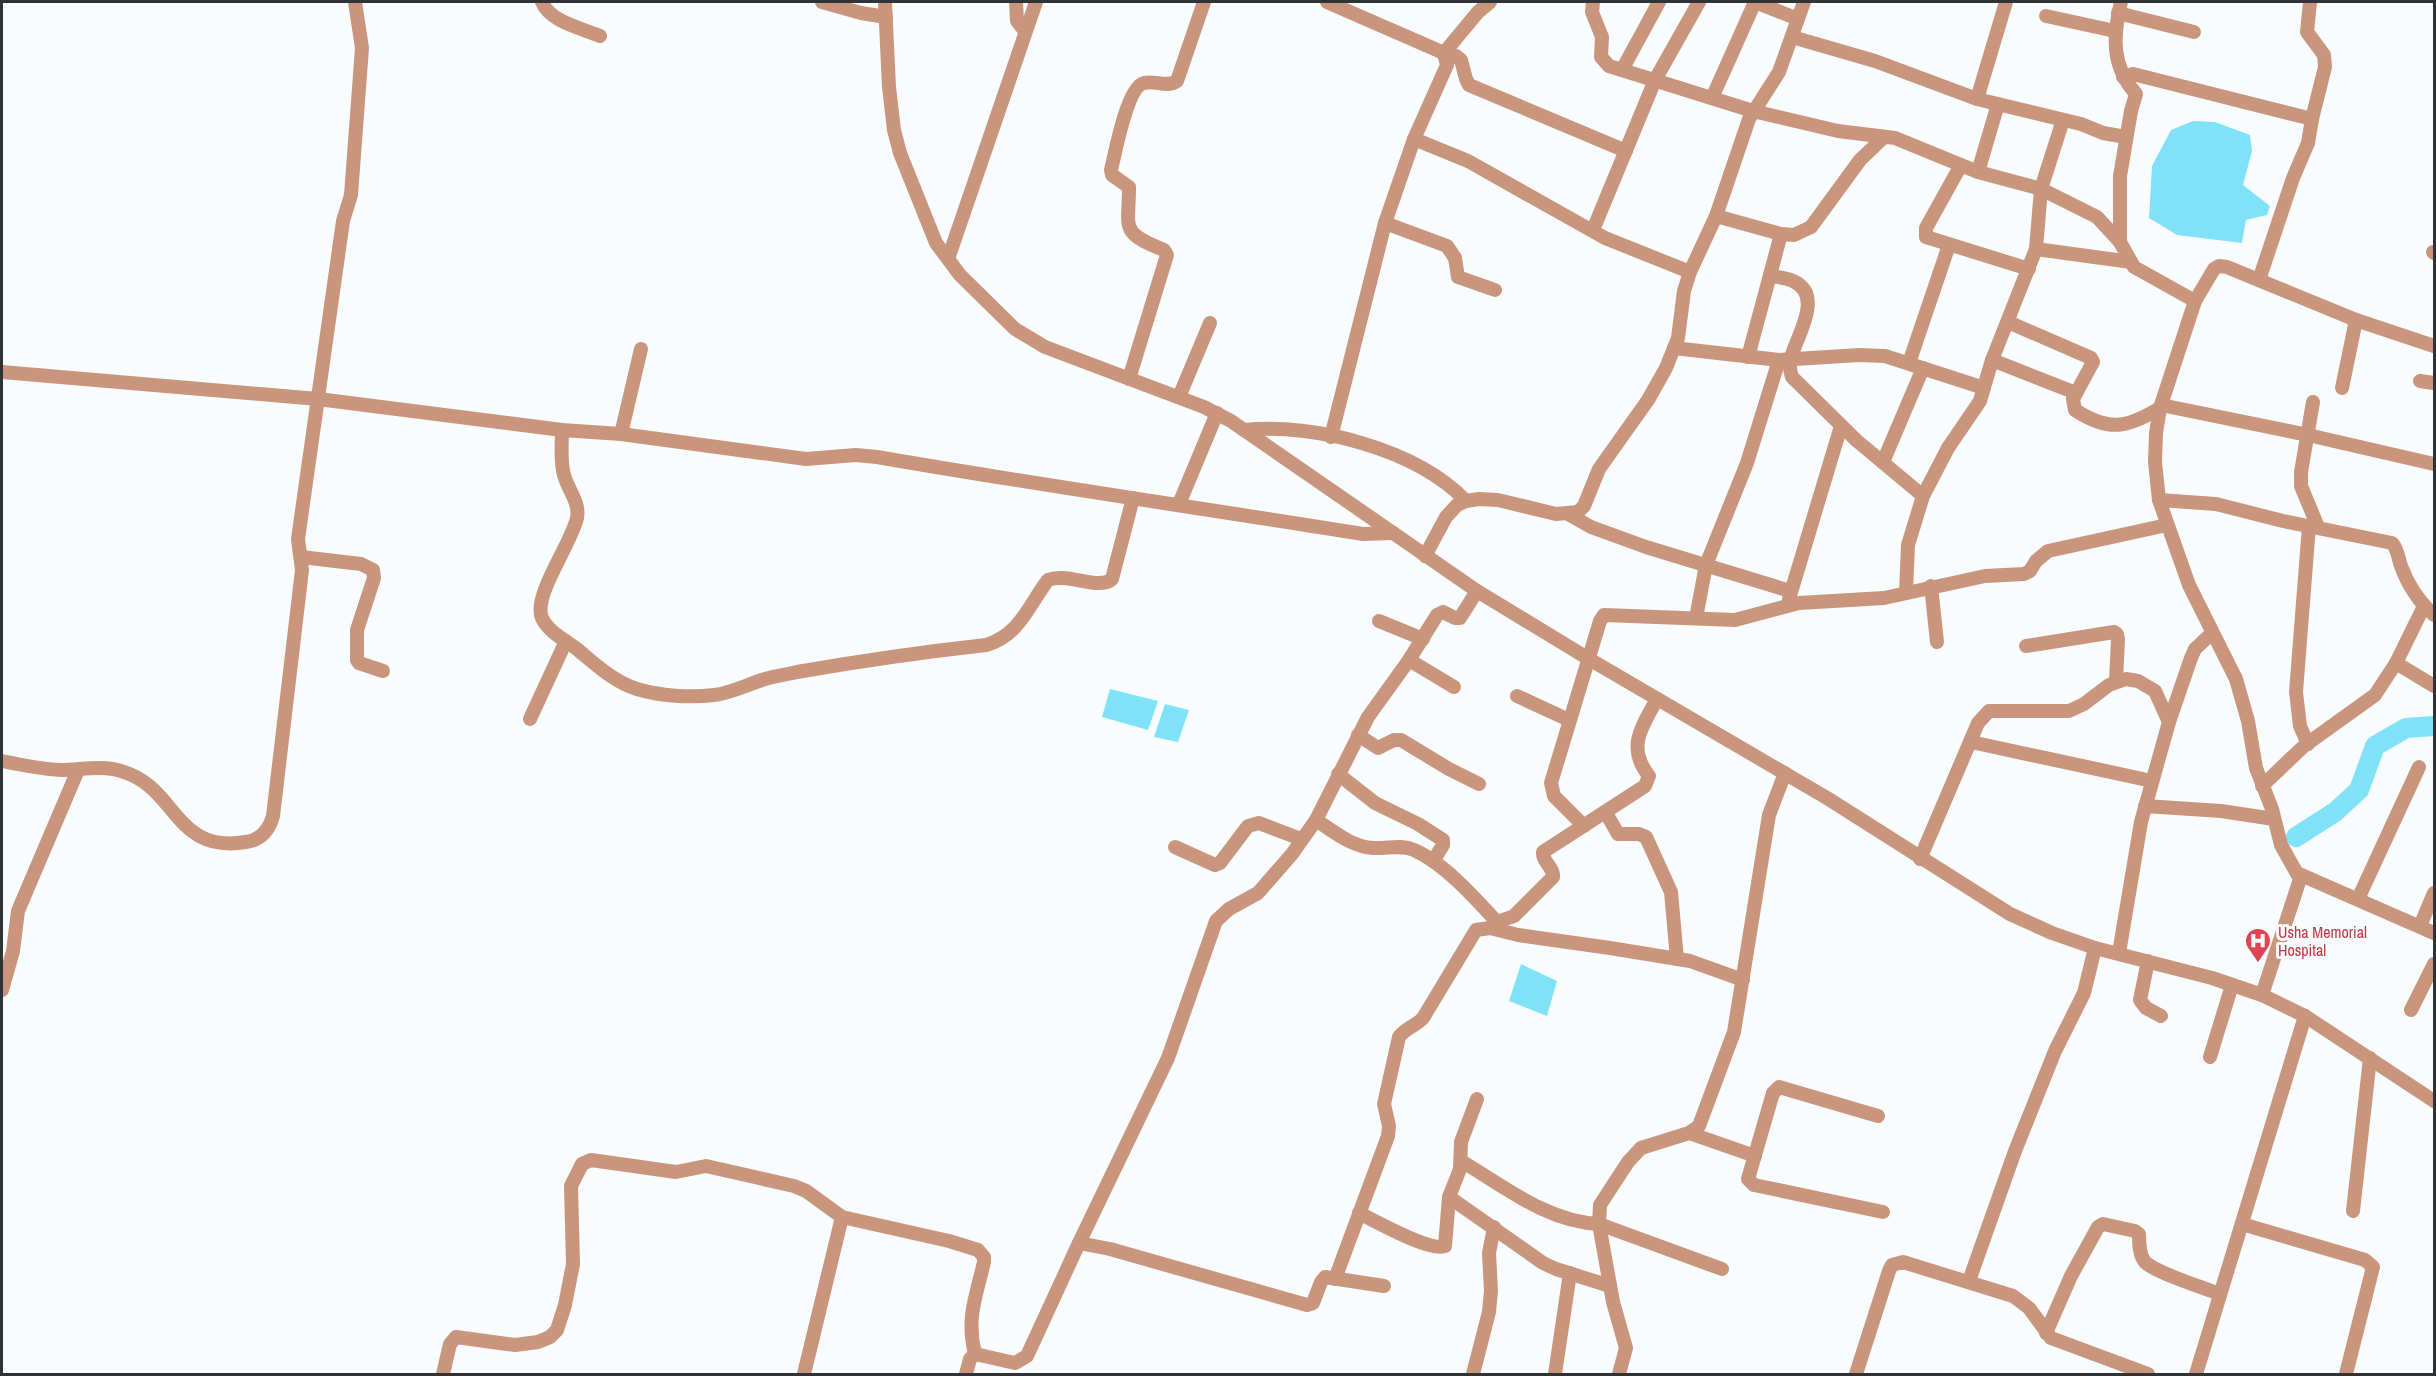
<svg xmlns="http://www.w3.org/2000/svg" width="2436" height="1376" font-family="'Archivo Narrow',sans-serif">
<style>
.water{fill:#80e2f8}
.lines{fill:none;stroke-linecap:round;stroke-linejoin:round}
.river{stroke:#80e2f8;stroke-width:20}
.minor{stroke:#c9967d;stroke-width:14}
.labels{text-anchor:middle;stroke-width:6;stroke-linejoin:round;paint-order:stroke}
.health-label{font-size:16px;fill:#be3a42;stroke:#f8fcff;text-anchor:start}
</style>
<rect width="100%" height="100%" fill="#f8fcff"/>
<g class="water">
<polygon points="2193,121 2215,122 2250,135 2252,151 2243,185 2270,206 2267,215 2246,220 2242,243 2177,235 2149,218 2152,166 2171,130"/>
<polygon points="1110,689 1158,701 1148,730 1102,717"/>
<polygon points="1165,704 1189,710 1178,742 1154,737"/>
<polygon points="1521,964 1557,981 1547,1016 1509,1001"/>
</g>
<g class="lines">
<polyline class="river" points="2296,837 2335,812 2359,790 2375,746 2406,728 2434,726"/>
<g class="minor">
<path d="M542 2C550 22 581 28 600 36"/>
<polyline points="822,2 861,13 886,17"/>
<polyline points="885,2 889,87 894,130 900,153 936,243 960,275 1015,329 1045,347 1204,407 1231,421 1477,591 1589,659 1827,798 2010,914 2052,933 2095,948 2212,978 2262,995 2305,1016 2434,1101"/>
<polyline points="1016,2 1017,21 1025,31"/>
<polyline points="1327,2 1444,53 1447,65 1414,139 1385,223 1331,437"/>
<polyline points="1593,2 1592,12 1602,37 1601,57 1609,66 1753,111 1838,131 1895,138 1978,172 2041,189 2097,217 2120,242 2134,267 2195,301"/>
<polyline points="1755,2 1798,19"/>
<polyline points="2118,13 2194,32"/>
<polyline points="2046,16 2115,31"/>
<polyline points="1792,37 1875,61 1977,99 2081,124 2103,133 2126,137"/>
<polyline points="1444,53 1478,12 1490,2"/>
<polyline points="1447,59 1456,56 1461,60 1466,79 1469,85 1626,151"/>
<polyline points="1622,70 1659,2"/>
<polyline points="2123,77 2133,74 2312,119"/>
<polyline points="1712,98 1755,2"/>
<polyline points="1977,99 2006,2"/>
<polyline points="1414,139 1468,161 1605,238 1690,272"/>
<polyline points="1961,165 1926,228 1926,237 2029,269"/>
<polyline points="1978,172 1998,104"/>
<polyline points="1716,216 1781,234 1794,235 1811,227 1860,160 1884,137"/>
<polyline points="1385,223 1447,246 1455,258 1458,277 1495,290"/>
<polyline points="1593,230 1655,80 1699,2"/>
<path d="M2120 242V176L2131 111 2136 94C2111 66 2113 36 2121 2"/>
<polyline points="2036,249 2131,262"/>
<polyline points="2433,252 2434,253"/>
<polyline points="948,259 1036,2"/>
<path d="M1770 276C1777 277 1787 278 1793 281 1825 295 1796 337 1791 358 1789 364 1790 371 1792 377L1856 440 1923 496"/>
<polyline points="2259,280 2293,178 2308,143 2312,119 2325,67 2324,55 2307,32 2310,2"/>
<path d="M2008 322 2091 358 2093 362 2073 399 2075 410C2109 432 2127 428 2160 408"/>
<polyline points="1674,348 1779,360 1859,355 1885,356 1984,388"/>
<polyline points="1748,357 1781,234"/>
<polyline points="1992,360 2076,393"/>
<polyline points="1909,363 1949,245"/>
<path d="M2 372 318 399 562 430 621 434 806 459 856 455 877 457C1038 485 1201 508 1363 534L1393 533"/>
<path d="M1129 379 1167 255 1164 250C1119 232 1129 229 1129 187L1112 175 1111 170C1115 154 1127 87 1144 83 1155 80 1167 88 1177 81L1204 2"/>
<polyline points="2420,381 2434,383"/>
<polyline points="2342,388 2356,320"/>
<polyline points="1179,397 1210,323"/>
<polyline points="2313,402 2301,472 2301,486 2318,527"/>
<polyline points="2161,405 2308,435 2434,464"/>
<path d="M562 430C562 445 560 461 564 475 568 490 580 502 577 518 571 544 536 591 541 615 544 629 566 641 577 649 595 664 614 682 637 689 660 696 690 698 714 695 731 693 746 685 762 680 773 676 785 675 797 672 860 661 923 652 986 645 1020 635 1028 606 1048 580 1067 572 1099 591 1112 579L1133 498"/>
<path d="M1244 430C1315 423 1416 449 1466 501"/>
<polyline points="621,434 641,349"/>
<polyline points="1883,462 1923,368"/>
<path d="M2159 500 2216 504 2283 521 2392 543C2398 549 2398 558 2401 566 2408 585 2419 602 2434 615"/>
<polyline points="1179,504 1217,413"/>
<polyline points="1568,514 1591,527 1646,547 1790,591"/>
<polyline points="1425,556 1446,517 1457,505 1466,501 1479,499 1498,500 1556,514 1578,512 1584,506 1599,469 1648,400 1666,368 1678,338 1684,291 1690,272 1716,216 1749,119 1779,72 1804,2"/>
<polyline points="301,557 361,564 373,570 374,578 357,630 357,660 359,663 383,671"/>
<polyline points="1931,586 1937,642"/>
<polyline points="1906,592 1908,545 1923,496 1948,448 1980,401 1992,360 2036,249 2041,189 2063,120"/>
<polyline points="1789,599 1841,426"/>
<polyline points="1696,618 1706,565 1747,463 1779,360"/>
<polyline points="1379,621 1423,639"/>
<polyline points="2026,646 2114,632 2117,634 2118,639 2116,681"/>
<polyline points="1409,660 1454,687"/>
<polyline points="2396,663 2434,686"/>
<polyline points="1517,696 1569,720"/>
<polyline points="530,719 566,641"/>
<polyline points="1358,735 1378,748 1394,740 1401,740 1449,769 1479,784"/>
<polyline points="1971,742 2152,781"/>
<polyline points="2308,744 2300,726 2296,692 2309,526"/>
<path d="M2 761C21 765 41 769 61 770 80 770 102 765 121 771 178 787 173 854 246 842 261 840 269 830 273 816L302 570 298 539 343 221 351 195 362 48 355 2"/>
<polyline points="1338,774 1375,803 1418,824 1443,840 1443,845 1433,861"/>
<polyline points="2262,786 2304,746 2375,695 2396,663 2424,606"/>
<polyline points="2145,806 2221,811 2274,819"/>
<polyline points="1606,813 1618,834 1639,834 1646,837 1671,892 1677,959"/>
<path d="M1316 820C1333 831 1352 847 1373 848 1387 849 1401 844 1414 850 1444 863 1475 898 1497 922"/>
<polyline points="1584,826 1554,796 1551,783 1600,621 1604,615 1735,620 1799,603 1884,598 1985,576 2024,574 2030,571 2036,561 2048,551 2167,525"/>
<polyline points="1175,847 1215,865 1220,863 1248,826 1259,823 1301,839"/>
<polyline points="1920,859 1978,723 1989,711 2069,711 2084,704 2109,685 2126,679 2138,681 2155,691 2169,722"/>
<polyline points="2299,874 2434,933"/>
<polyline points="2358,899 2419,767"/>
<polyline points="2420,926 2434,893"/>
<path d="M1490 928 1497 922 1514 916 1553 877C1554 867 1542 862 1543 852L1645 786 1649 776C1626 747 1642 727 1657 699"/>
<polyline points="2119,953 2141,822 2169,722 2191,658 2195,649 2212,633"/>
<polyline points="2148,961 2140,1000 2146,1008 2161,1016"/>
<polyline points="2,990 13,951 18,911 78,770"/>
<polyline points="2262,995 2300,879 2281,845 2272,809 2256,768 2248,721 2236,679 2189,585 2159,500 2155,462 2156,433 2160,408 2195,301 2214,269 2219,266 2227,267 2356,320 2434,346"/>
<polyline points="2411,1010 2434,964"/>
<polyline points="2210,1057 2232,985"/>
<polyline points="1878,1116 1779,1087 1773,1093 1748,1179 1754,1185 1883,1212"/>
<polyline points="1689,1133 1755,1156"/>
<path d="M1461 1161C1504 1186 1547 1222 1599 1224L1722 1269"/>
<polyline points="1449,1197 1543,1263 1556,1269 1610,1286"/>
<polyline points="2353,1211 2370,1058"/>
<path d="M1359 1213C1375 1221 1430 1252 1445 1246L1449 1197 1460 1169 1461 1142 1477 1099"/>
<polyline points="2242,1224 2365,1260 2373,1267 2346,1374"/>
<polyline points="1079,1243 1110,1249 1307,1305 1313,1303 1321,1282 1325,1277 1384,1286"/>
<path d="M1335 1279 1388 1136 1389 1126 1384 1104 1399 1037C1405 1028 1416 1026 1423 1018L1476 930 1490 928 1518 935 1610 948 1690 961 1743 980"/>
<polyline points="1969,1281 2015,1151 2055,1051 2084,993 2095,948"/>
<path d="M2046 1333 2071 1276 2098 1227 2103 1224 2135 1231 2139 1234C2139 1243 2139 1255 2145 1262 2156 1273 2202 1287 2219 1294"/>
<path d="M443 1374 450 1344 456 1337 515 1345 538 1342 550 1337 557 1330 565 1305 573 1264 571 1186 582 1164 591 1160 676 1172 706 1166 794 1186 806 1191 842 1217 949 1241 978 1250 984 1257V1262C976 1297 966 1318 975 1354"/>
<polyline points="804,1374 842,1217"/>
<polyline points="966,1374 970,1359 975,1354 1015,1363 1027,1356 1079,1243 1168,1058 1216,921 1229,909 1258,893 1292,854 1316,820 1368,717 1409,660 1437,615 1443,612 1455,618 1460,618 1477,591"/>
<polyline points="1473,1374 1489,1312 1491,1291 1489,1253 1494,1227"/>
<polyline points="1555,1374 1570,1273"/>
<polyline points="1619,1374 1626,1348 1613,1302 1599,1224 1600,1205 1628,1162 1641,1148 1689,1133 1699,1126 1734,1032 1769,815 1785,773"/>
<polyline points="1856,1374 1889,1271 1892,1265 1903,1262 2013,1296 2029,1308 2051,1338 2148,1374"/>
<polyline points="2196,1374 2305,1016"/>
</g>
</g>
<defs>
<symbol id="hospital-pin" viewBox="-11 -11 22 30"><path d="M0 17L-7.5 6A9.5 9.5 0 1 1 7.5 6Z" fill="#e0444e" stroke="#f8fcff"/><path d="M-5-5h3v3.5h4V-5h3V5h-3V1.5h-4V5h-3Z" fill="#fff"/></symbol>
</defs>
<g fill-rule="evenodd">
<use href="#hospital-pin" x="2243" y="926" width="30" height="40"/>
</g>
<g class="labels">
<g class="health-label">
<text x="2278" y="938">Usha Memorial<tspan x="2278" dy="18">Hospital</tspan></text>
</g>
</g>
<rect width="2436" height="1376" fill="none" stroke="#2f3335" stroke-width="6"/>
</svg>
